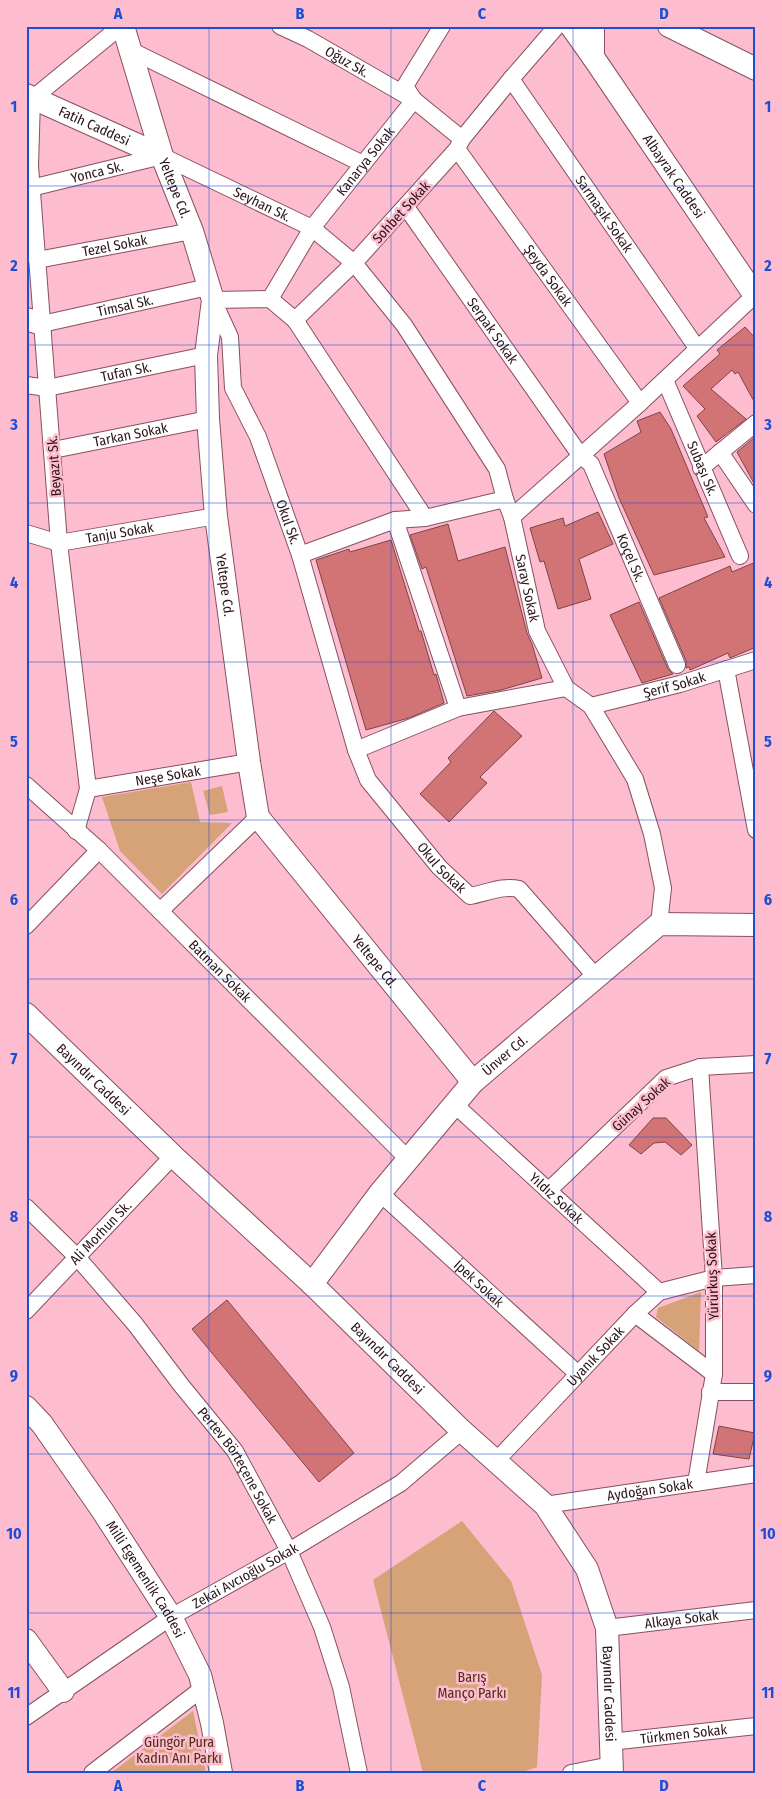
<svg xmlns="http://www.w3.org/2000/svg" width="782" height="1799" font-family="'Fira Sans Condensed',sans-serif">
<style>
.green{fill:#d6a278}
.building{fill:#d27475;stroke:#7d4545}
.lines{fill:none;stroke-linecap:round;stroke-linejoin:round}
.street-casing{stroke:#875061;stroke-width:18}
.secondary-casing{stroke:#875061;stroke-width:24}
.street{stroke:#fff;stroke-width:16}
.secondary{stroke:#fff;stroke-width:22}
.grid{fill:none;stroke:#1d4ed8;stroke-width:1;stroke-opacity:0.55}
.labels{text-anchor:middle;stroke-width:5;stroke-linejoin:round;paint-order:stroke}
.street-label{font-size:14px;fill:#2b141b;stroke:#fdbdcf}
.park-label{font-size:14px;fill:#4b2e13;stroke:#fdbdcf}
.neatline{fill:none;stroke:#1d4ed8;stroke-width:2}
.grid-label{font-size:16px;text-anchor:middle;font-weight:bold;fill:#1d4ed8}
</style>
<rect width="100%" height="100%" fill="#fdbdcf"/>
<g class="green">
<polygon points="191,782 200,822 232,823 162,894 120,851 102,797"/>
<polygon points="222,786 228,812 210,815 203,791"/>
<polygon points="701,1292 699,1351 656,1317 658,1308"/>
<polygon points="462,1521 511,1581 542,1675 537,1767 520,1773 423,1773 373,1580"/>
<polygon points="193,1711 206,1773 111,1773"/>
</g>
<g class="building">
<polygon points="745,327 756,339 756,405 738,372 735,374 732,370 711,389 746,419 716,442 697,416 705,409 683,386 720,354 717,350"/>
<polygon points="660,412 671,429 708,517 704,518 725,557 654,575 619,498 604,454 641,432 637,421"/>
<polygon points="756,436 756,487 737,452"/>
<polygon points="598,512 613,544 579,559 591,599 558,609 544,561 540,562 530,528 563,518 565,526"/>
<polygon points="448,524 458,561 505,547 527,633 532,644 542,678 501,690 467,696 426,567 422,569 410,535"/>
<polygon points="391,540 419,631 421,631 434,675 436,674 444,703 409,718 366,730 316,560 349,549 350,552"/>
<polygon points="756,562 756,647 730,658 728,653 690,670 689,667 686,668 686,661 659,598 730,566 732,572"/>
<polygon points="639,602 668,669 673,674 642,683 610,615"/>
<polygon points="494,711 522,736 480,777 487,783 449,822 420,794 451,762 448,758"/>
<polygon points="653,1118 666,1118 692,1145 681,1155 665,1142 654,1143 641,1154 629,1145"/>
<polygon points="227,1300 354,1453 319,1482 192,1329"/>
<polygon points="719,1426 755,1433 749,1459 713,1454"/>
</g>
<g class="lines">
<defs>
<g id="street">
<path id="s1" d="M280 26 308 39 414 100 462 139"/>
<path id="s2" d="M557 26 511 79 462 139 457 149 354 263 295 320 270 299 213 300 230 337 233 388 258 437 300 555 356 750 368 780 439 867 470 896C487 893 503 885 519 889L596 977"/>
<polyline points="128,49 363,164"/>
<path id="s3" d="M511 79 697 348"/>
<path id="s4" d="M457 149 640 403"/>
<path id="s5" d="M31 188 162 156 312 228 354 263 404 325 497 469 505 499 512 517 537 631 566 688 591 706 635 779 652 834 663 888 659 924"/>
<path id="s6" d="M406 207 580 455 591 464 677 665"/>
<path id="s7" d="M37 260 192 231"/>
<path id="s8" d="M270 299 312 228 414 100 405 86 442 26"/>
<polyline points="295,320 425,518"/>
<path id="s9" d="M42 324 208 287"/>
<path id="s10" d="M665 380 740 556"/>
<path id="s11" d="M26 385 47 388 206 355"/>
<path id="s12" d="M53 450 208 419"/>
<polyline points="720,452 756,505"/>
<polyline points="701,468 756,423"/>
<polyline points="512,517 640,403 755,295"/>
<polyline points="395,520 458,708"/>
<path id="s13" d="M26 533 59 543 216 516"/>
<polyline points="300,555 395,520 425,518 505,499"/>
<polyline points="726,669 756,830"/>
<path id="s14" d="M591 706 680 684 756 660"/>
<polyline points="356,750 458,708 566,688"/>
<path id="s15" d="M26 785 99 850 409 1160"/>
<path id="s16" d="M88 789 249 762"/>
<polyline points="76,831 88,789 59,543 30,166 32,99 121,26"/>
<polyline points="160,911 258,817"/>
<polyline points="26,926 99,850"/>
<path id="s17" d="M454 1104 659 1292"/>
<polyline points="548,1191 666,1078 700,1067 756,1064"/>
<path id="s18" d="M380 1193 578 1374"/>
<path id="s19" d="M26 1207 77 1257 135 1324 181 1385 235 1451 289 1551 322 1627 341 1687 359 1773"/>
<path id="s20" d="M26 1311 173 1156"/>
<polyline points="635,1314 714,1374"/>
<polyline points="710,1392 756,1392"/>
<path id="s21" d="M495 1462 635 1314 659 1292 714 1278 756 1275"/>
<polyline points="696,1483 714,1374 714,1278 700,1067"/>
<path id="s22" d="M545 1505 756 1474"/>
<path id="s23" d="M607 1628 756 1610"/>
<path id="s24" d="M26 1717 171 1617 289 1551 401 1483 462 1431"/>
<path id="s25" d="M610 1742 756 1726"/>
<polyline points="92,1773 203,1688"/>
<polyline points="571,1773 611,1765"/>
</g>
<g id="secondary">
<path id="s26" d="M123 26 162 156 192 231 213 300 206 355 208 419 216 516 249 762 258 817 473 1082"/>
<path id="s27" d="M571 26 593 57 756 297"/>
<polyline points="593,26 593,57"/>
<polyline points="669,26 756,69"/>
<path id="s28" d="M26 95 162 156"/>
<polyline points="26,319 42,324"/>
<path id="s29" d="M26 1014 173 1156 312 1284 462 1431 545 1505 587 1569 607 1628 612 1773"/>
<path id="s30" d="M312 1284 380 1193 473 1082 659 924 756 925"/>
<path id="s31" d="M26 1407 42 1424 102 1510 171 1617 200 1675 212 1723 221 1773"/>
<polyline points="26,1640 63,1691"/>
</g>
</defs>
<use href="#street" class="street-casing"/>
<use href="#secondary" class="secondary-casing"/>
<use href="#street" class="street"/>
<use href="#secondary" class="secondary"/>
</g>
<path class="grid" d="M209 26V1773M391 26V1773M573 26V1773M26 186H756M26 345H756M26 503H756M26 662H756M26 820H756M26 979H756M26 1137H756M26 1296H756M26 1454H756M26 1613H756"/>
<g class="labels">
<g class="street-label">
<text dy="5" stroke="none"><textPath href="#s1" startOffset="76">Oğuz Sk.</textPath></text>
<text dy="5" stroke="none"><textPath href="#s28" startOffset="75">Fatih Caddesi</textPath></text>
<text dy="5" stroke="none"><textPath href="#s8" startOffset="168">Kanarya Sokak</textPath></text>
<text dy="5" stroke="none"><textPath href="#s5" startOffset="68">Yonca Sk.</textPath></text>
<text dy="5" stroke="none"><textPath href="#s27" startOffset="182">Albayrak Caddesi</textPath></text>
<text dy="5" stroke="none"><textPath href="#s26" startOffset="170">Yeltepe Cd.</textPath></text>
<text dy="5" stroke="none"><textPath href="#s5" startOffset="246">Seyhan Sk.</textPath></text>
<text transform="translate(401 212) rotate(-48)" y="5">Sohbet Sokak</text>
<text dy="5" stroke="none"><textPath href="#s3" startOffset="164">Sarmaşık Sokak</textPath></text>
<text dy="5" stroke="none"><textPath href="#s7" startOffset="79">Tezel Sokak</textPath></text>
<text dy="5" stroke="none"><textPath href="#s4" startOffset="156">Şeyda Sokak</textPath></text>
<text dy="5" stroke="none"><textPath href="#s9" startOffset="85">Timsal Sk.</textPath></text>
<text dy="5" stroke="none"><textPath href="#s6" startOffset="151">Serpak Sokak</textPath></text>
<text dy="5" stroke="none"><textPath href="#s11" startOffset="102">Tufan Sk.</textPath></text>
<text dy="5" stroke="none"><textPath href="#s12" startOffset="79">Tarkan Sokak</textPath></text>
<text transform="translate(54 466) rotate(-94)" y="5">Beyazıt Sk.</text>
<text dy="5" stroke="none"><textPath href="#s10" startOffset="96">Subaşı Sk.</textPath></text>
<text dy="5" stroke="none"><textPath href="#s2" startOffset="721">Okul Sk.</textPath></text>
<text dy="5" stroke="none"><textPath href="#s13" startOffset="96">Tanju Sokak</textPath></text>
<text dy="5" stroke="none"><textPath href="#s6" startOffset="419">Koçel Sk.</textPath></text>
<text dy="5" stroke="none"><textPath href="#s26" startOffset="575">Yeltepe Cd.</textPath></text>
<text dy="5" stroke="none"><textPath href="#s5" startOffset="730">Saray Sokak</textPath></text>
<text dy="5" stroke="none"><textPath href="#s14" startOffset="86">Şerif Sokak</textPath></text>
<text dy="5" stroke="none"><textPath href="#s16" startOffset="81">Neşe Sokak</textPath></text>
<text dy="5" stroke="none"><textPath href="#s2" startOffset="1106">Okul Sokak</textPath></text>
<text dy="5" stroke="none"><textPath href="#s26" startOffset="995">Yeltepe Cd.</textPath></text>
<text dy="5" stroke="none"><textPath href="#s15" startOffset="269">Batman Sokak</textPath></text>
<text dy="5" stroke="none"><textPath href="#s30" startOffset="300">Ünver Cd.</textPath></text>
<text dy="5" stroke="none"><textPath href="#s29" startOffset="94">Bayındır Caddesi</textPath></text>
<text transform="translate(641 1104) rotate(-42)" y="5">Günay Sokak</text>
<text dy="5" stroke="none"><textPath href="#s17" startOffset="139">Yıldız Sokak</textPath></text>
<text dy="5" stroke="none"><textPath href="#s20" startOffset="108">Ali Morhun Sk.</textPath></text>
<text transform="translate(712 1276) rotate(-92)" y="5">Yürürkuş Sokak</text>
<text dy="5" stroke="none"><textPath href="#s18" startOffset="134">İpek Sokak</textPath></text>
<text dy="5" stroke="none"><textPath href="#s21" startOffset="146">Uyanık Sokak</textPath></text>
<text dy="5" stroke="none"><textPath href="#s29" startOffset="499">Bayındır Caddesi</textPath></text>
<text dy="5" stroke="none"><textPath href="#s19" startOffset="335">Pertev Börteçene Sokak</textPath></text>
<text dy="5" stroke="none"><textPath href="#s22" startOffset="106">Aydoğan Sokak</textPath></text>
<text dy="5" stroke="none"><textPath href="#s24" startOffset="261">Zekai Avcıoğlu Sokak</textPath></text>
<text dy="5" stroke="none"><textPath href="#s31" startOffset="210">Milli Egemenlik Caddesi</textPath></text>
<text dy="5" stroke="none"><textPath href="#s23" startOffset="75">Alkaya Sokak</textPath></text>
<text dy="5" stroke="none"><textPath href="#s29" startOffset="919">Bayındır Caddesi</textPath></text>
<text dy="5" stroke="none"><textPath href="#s25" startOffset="74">Türkmen Sokak</textPath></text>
</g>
<g class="park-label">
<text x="472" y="1682">Barış<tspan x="472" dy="16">Manço Parkı</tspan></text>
<text x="179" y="1747">Güngör Pura<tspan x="179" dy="16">Kadın Anı Parkı</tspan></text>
</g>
</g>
<rect width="782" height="1799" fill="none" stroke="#fdbdcf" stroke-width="55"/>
<rect x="28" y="28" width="726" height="1744" class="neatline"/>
<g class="grid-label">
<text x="118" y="19">A</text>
<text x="300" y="19">B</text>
<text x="482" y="19">C</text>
<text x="664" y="19">D</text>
<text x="14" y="112">1</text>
<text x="768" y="112">1</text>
<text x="14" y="271">2</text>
<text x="768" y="271">2</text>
<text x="14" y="430">3</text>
<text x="768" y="430">3</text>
<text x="14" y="588">4</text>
<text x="768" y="588">4</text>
<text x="14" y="747">5</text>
<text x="768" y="747">5</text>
<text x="14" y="905">6</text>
<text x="768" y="905">6</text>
<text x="14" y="1064">7</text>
<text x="768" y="1064">7</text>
<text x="14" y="1222">8</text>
<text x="768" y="1222">8</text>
<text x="14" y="1381">9</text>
<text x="768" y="1381">9</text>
<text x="14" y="1539">10</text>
<text x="768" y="1539">10</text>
<text x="14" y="1698">11</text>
<text x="768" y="1698">11</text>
<text x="118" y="1791">A</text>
<text x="300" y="1791">B</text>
<text x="482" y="1791">C</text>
<text x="664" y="1791">D</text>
</g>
</svg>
